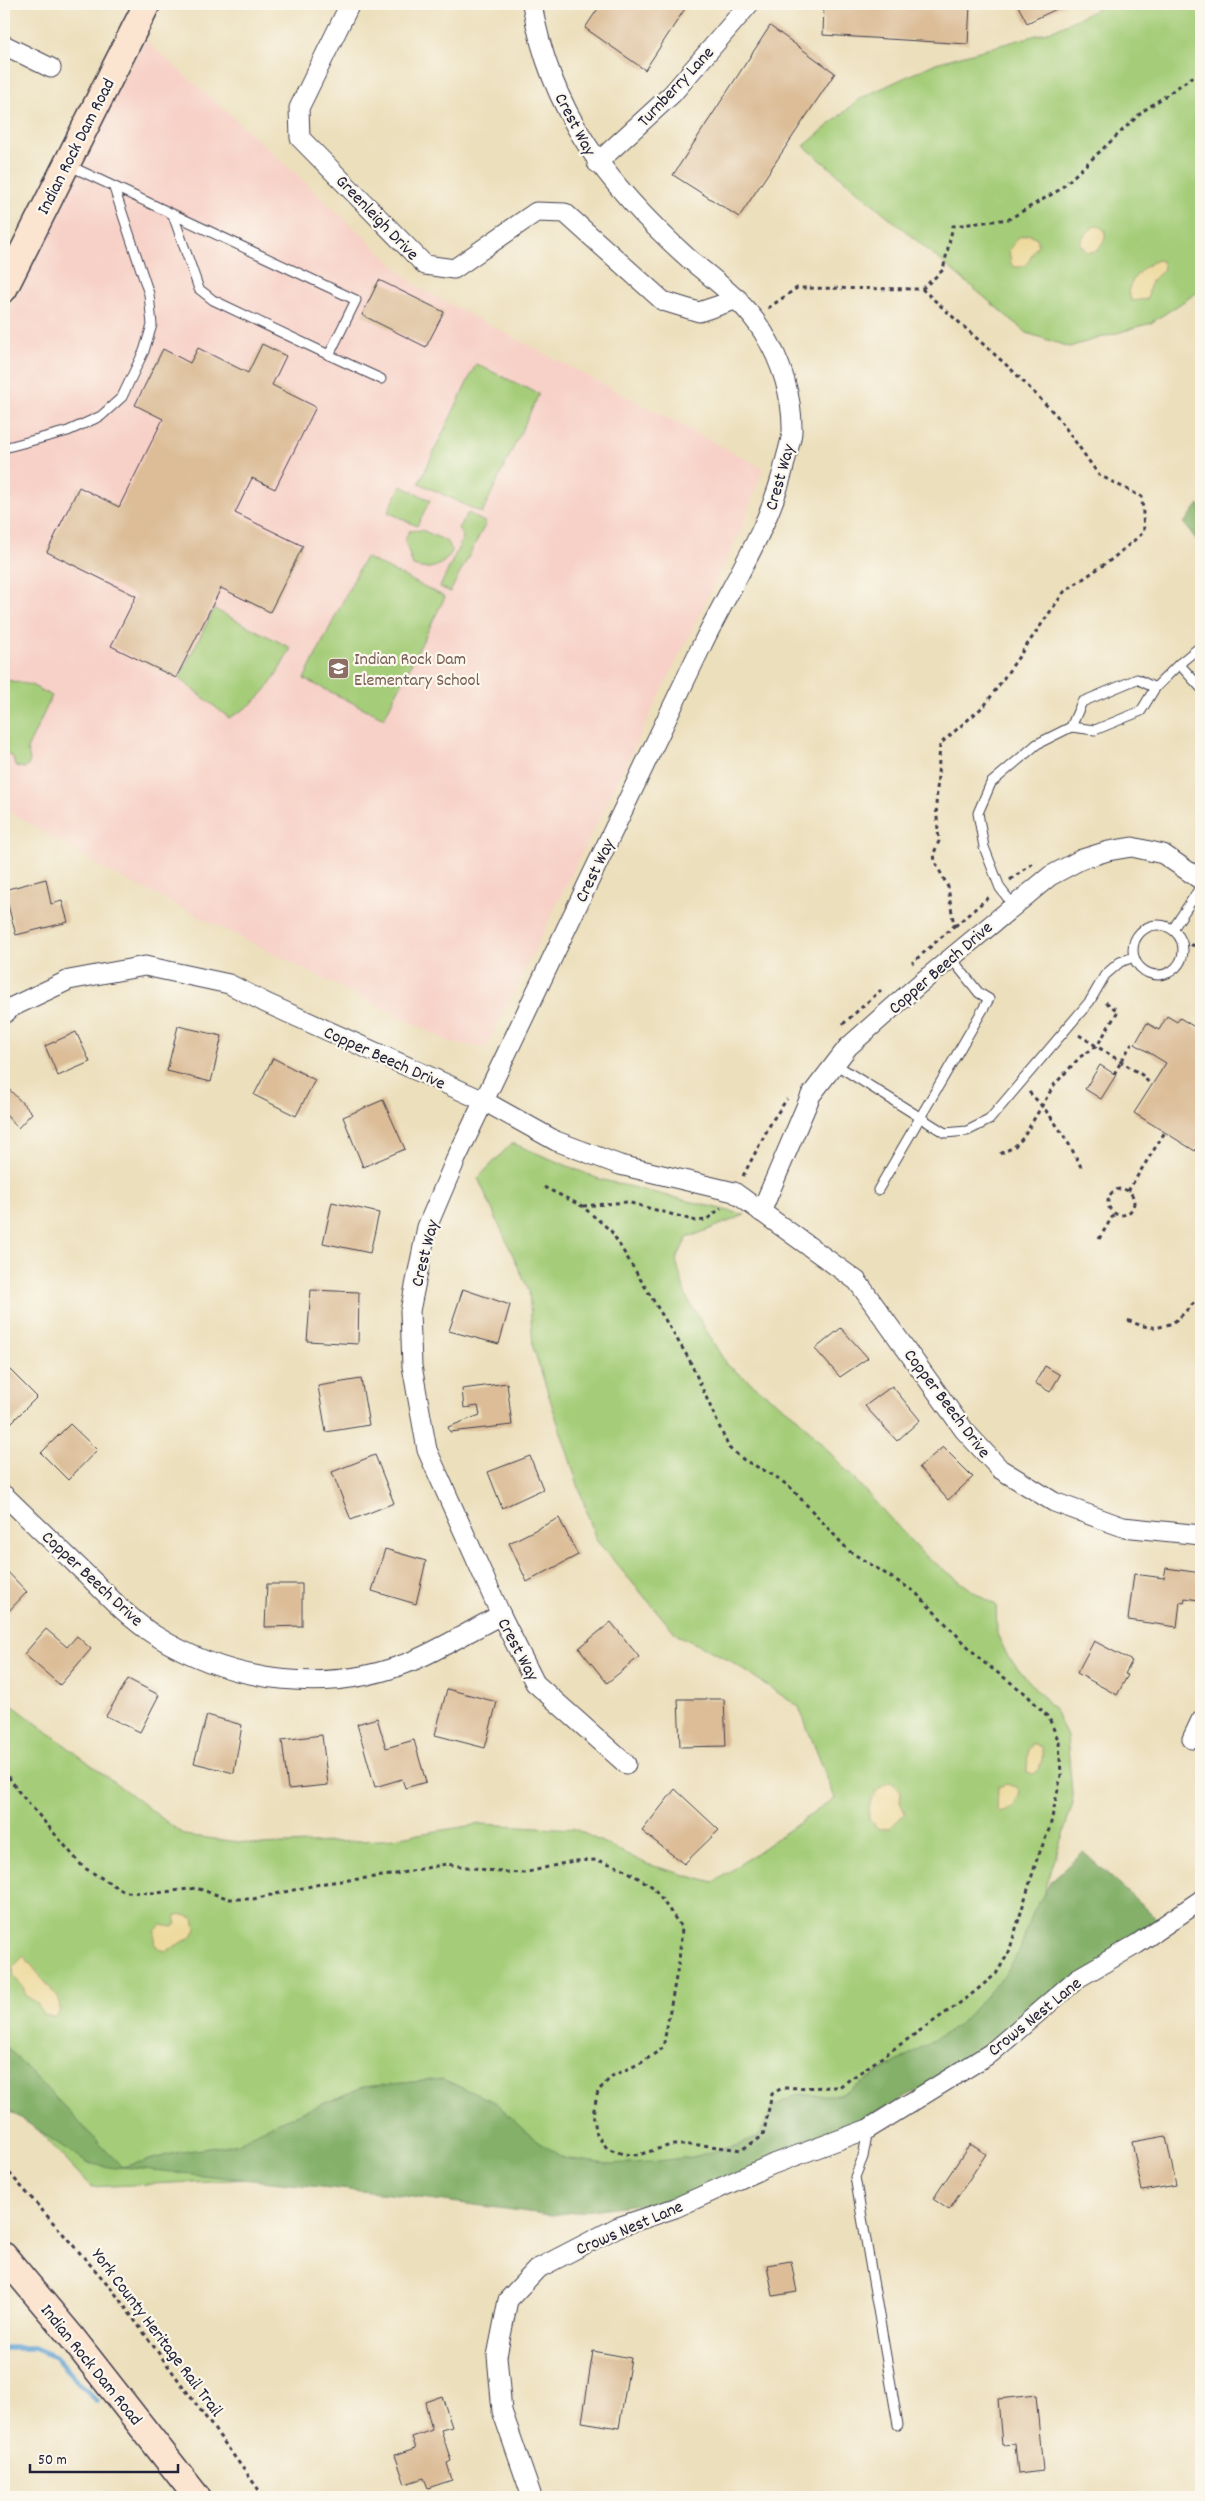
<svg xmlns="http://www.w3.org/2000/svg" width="1205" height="2501" font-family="Dekko,sans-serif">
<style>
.built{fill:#f7d1c7}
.green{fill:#a5cd79;stroke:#64785a}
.forest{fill:#84b069;stroke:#536952}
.sand{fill:#eeda9e;stroke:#887e6c}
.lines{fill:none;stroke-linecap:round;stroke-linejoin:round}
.stream{stroke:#5fa2d3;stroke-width:5.5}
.building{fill:#dcbd98}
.lane-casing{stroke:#403e4e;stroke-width:11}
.street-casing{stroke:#403e4e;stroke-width:21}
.secondary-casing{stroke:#403e4e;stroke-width:29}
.path{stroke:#403e4e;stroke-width:3;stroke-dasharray:4 4;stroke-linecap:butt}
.lane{stroke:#fff;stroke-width:9}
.street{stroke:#fff;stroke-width:19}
.secondary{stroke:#fce5d0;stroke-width:26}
.labels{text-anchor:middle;stroke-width:4.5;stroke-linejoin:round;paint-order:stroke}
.street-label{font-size:18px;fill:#22223b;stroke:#fbf7ec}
.education-label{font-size:18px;fill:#785e54;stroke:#fbf7ec;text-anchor:start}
</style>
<rect width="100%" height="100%" fill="#fbf7ec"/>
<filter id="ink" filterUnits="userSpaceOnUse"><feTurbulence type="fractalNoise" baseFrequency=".02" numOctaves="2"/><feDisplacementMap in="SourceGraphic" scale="10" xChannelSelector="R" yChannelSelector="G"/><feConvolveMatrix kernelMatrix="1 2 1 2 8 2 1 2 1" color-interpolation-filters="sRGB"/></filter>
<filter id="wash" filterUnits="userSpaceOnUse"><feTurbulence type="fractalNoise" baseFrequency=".0096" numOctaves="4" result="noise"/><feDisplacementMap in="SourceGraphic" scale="20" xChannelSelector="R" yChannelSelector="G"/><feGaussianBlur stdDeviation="1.12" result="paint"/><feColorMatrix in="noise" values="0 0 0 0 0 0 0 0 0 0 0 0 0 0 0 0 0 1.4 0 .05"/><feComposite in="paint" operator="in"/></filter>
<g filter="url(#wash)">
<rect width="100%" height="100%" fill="#ecdfbc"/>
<polygon class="built" points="144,39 304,181 417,287 763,468 742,528 486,1048 450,1042 106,870 4,808 4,321"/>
<g class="green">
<polygon points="1108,4 1201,4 1201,290 1151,323 1069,347 1027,333 804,146 861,98 936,63 1051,31"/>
<polygon points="476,364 539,394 482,513 419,483"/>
<polygon points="401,486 430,500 417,526 388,512"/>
<polygon points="468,513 486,523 450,592 440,587 463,538 458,528"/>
<path d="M422 530 448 542 452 551C445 566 428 572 413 566L405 540 409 531Z"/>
<polygon points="365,557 445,597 384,718 304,679"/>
<path d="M214 609 291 648C272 683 265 699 229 718L179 678Z"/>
<polygon points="7,680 31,685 52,696 27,749 30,760 28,766 24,768 15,766 13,757 4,752 4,681"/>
<polygon points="512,1143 599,1179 745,1215 687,1238 676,1260 686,1296 726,1364 798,1418 923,1554 977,1594 996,1605 997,1634 1008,1657 1056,1712 1067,1737 1073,1803 1017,1976 950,2048 845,2108 680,2167 293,2177 91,2187 4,2093 4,1699 184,1835 261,1845 381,1840 481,1824 575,1829 647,1864 713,1883 835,1798 799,1707 726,1658 677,1635 596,1540 533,1347 529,1291 478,1178"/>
</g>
<g class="forest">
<polygon points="1199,504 1201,507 1201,546 1184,523"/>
<polygon points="1083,1852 1160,1921 970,2065 771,2165 675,2208 630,2205 551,2215 390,2194 122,2167 114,2168 87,2163 4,2107 4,2044 122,2167 175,2153 237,2144 262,2129 363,2087 442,2079 495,2102 531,2136 563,2158 607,2164 650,2162 691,2157 739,2145 758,2137 773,2107 795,2095 840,2095 958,2026 1004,1976 1020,1950 1030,1918 1052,1880"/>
</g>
<g class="sand">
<path d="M1097 225 1105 230V239L1097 251 1087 252 1080 244C1082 237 1091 227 1097 225Z"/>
<path d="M1029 234 1037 238C1040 246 1036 246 1033 253 1028 262 1027 268 1014 267L1011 264 1009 250 1019 237Z"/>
<path d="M1157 260 1162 261 1164 266 1163 271 1151 281 1147 299 1132 301 1128 292C1131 278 1143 266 1157 260Z"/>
<path d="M1032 1743 1041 1747C1044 1758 1042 1767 1033 1774L1027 1772 1028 1750Z"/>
<path d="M891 1782 901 1791 900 1802 905 1813 890 1828 879 1829 869 1820C867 1803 875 1787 891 1782Z"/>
<polygon points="1006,1784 1017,1787 1020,1792 1013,1808 999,1812 997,1810 998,1787"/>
<polygon points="180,1914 194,1918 196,1929 192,1937 166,1951 159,1949 154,1943 155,1931 161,1925 172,1927 177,1924 175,1917"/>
<polygon points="24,1956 59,1999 60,2011 55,2017 43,2015 36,2002 26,1996 23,1987 14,1977 13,1967"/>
</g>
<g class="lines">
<polyline class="stream" points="4,2348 34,2348 55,2357 96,2401"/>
</g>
<g id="blocks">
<g class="building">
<polygon points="601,4 688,4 645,70 585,28"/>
<polygon points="824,4 970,4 968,44 823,35"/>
<polygon points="1017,4 1067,4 1027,23"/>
<polygon points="770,26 835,73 739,217 673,175"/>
<polygon points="379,280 444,312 426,347 362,315"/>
<polygon points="262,344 286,356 272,385 316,407 275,489 252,478 235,513 303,546 270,612 221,588 176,678 111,646 136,596 47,552 79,487 119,507 163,419 135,405 163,349 190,363 198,348 248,373"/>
<polygon points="46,879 51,904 62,901 68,922 16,935 4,890"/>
<polygon points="1167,1016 1177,1022 1180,1018 1201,1031 1201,1141 1195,1151 1134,1113 1166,1063 1135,1044 1147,1023 1159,1030"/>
<polygon points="178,1026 222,1036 211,1082 167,1071"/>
<polygon points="76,1032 90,1062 58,1076 45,1046"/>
<polygon points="273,1058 315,1080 296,1116 254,1095"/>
<polygon points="1100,1065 1116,1075 1101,1099 1085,1089"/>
<polygon points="4,1084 32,1113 18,1128 4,1113"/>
<polygon points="383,1100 405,1149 363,1167 343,1117"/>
<polygon points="332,1202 379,1213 370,1253 323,1243"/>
<polygon points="463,1289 510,1305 499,1344 449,1331"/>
<polygon points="311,1290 359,1292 358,1344 307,1341"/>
<polygon points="841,1328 868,1358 840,1377 815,1349"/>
<polygon points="4,1364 37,1397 4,1430"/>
<polygon points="1045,1366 1060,1375 1050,1392 1035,1383"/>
<polygon points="361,1379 369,1425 326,1432 318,1386"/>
<polygon points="507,1383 512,1425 450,1432 448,1427 480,1415 478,1406 464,1408 462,1389"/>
<polygon points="892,1386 920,1420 897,1441 865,1406"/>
<polygon points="70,1424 97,1450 68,1480 41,1453"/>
<polygon points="943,1447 973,1477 948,1500 919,1467"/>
<polygon points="375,1455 394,1503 351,1520 332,1472"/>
<polygon points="530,1456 543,1489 502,1508 488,1472"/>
<polygon points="559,1518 578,1555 527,1582 509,1543"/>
<polygon points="385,1549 426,1561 416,1604 372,1591"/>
<polygon points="4,1568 27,1592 4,1616"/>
<polygon points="1166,1568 1201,1573 1199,1600 1185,1598 1184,1603 1180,1602 1177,1627 1128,1620 1134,1574 1164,1578"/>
<polygon points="267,1584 302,1584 302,1626 265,1627"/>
<polygon points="611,1622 639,1657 607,1683 579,1648"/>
<polygon points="46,1629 67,1647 77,1636 91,1649 60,1685 24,1654"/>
<polygon points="1094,1641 1132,1661 1125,1674 1128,1675 1117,1695 1077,1673"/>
<polygon points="128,1679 159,1695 140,1732 106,1716"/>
<polygon points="447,1689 497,1702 485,1748 435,1735"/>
<polygon points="678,1699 724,1699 726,1746 680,1747"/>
<polygon points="207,1715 242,1725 234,1773 194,1763"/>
<polygon points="377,1718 386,1748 414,1740 426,1782 405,1788 402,1779 375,1787 357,1724"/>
<polygon points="322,1735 328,1785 288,1789 282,1740"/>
<polygon points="675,1789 719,1830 684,1864 642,1831"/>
<polygon points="1166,2136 1176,2185 1142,2191 1132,2142"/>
<polygon points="970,2144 986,2154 949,2210 933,2199"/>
<polygon points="791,2261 797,2292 773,2296 767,2265"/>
<polygon points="593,2351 631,2358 619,2428 582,2422"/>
<polygon points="1036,2395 1043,2471 1018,2474 1015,2444 1002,2445 998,2399"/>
<polygon points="442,2396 452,2427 441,2430 451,2461 447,2463 452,2480 428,2488 424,2478 405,2484 395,2455 416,2448 412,2437 432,2430 425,2402"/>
</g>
</g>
</g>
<g filter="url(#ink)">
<use href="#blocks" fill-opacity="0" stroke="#403e4e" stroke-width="1"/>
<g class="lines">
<defs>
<g id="lane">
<polyline points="68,165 356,300 329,355 213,300 199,289 173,215"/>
<polyline points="329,355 381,379"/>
<polyline points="4,448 68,431 101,416 122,397 144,351 152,325 149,294 114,188"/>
<polyline points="1179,664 1201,646"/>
<polyline points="1071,727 1082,702 1137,679 1155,688 1179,664 1201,688"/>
<polyline points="1013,905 1000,888 984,847 978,813 991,783 1037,744 1071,727 1095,730 1141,711 1155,688"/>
<circle cx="1158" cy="950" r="25"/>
<polyline points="1173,929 1201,886"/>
<polyline points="835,1064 945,1133 967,1131 989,1120 1090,1001 1105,975 1120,962 1134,957"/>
<polyline points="878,1190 989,999 979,993 951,958"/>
<polyline points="868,2129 863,2157 855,2177 898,2425"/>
</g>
<g id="street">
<polyline points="350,4 299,108 300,138 425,265 454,269 536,212 565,213 663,301 699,312 738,299"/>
<path d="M532 4C550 112 608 186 688 258 715 281 744 301 763 332 781 360 793 398 792 432 791 441 788 450 786 458 772 525 732 583 702 645 620 816 538 987 456 1159L427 1227 410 1311 412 1366 427 1450 501 1615 535 1683 626 1764"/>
<polyline points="4,45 51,68"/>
<polyline points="597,163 672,94 749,4"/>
<polyline points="4,1014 12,1007 69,980 145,966 229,984 266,1003 484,1101 556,1141 620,1165 734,1192 857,1281 964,1430 1000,1469 1054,1502 1123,1527 1201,1535"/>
<polyline points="761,1212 811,1095 848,1047 917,986 1050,876 1082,859 1108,851 1132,847 1163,854 1201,880"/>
<path d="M4 1495C32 1522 60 1549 88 1576 109 1597 131 1620 156 1636 234 1684 332 1696 417 1659 446 1646 473 1629 501 1615"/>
<polyline points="1192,1739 1201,1720"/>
<polyline points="532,2497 502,2411 497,2356 508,2300 537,2269 618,2227 675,2208 771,2165 868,2129 991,2053 1078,1978 1137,1944 1201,1900"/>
</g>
<g id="secondary">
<polyline points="4,289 147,4"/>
<polyline points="4,2256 70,2335 197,2497"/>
</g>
</defs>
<use href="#lane" class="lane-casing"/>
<use href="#street" class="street-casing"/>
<use href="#secondary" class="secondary-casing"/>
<g class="path">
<polyline points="922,289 943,270 953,226 1009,219 1059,190 1142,112 1201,71"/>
<polyline points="768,308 797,288 922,289 1013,371 1057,416 1099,475 1142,497 1144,532 1112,559 1064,592 985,705 940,744 936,806 939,841 934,853 935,862 948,887 954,926 912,963"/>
<polyline points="1010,880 1036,861"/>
<polyline points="955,926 990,896"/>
<polyline points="1183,943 1201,947"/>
<polyline points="843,1024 881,990"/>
<polyline points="1079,1035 1142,1075 1151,1085"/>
<polyline points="1114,1074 1132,1043"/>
<path d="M1029 1092C1051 1114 1068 1140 1081 1167"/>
<polyline points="1000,1154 1014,1147 1023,1138 1054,1085 1080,1057 1097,1046 1118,1011 1104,1001"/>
<polyline points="743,1176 772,1121 787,1099"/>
<circle cx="1121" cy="1202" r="13"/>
<polyline points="1128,1191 1165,1132"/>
<polyline points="583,1206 627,1202 696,1221 706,1220 721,1208"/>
<polyline points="1099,1239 1114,1214"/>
<path d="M1128 1320C1147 1330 1167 1331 1183 1314 1189 1308 1193 1302 1201 1299"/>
<polyline points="4,1770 19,1792 83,1867 125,1892 156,1893 196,1888 230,1899 253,1899 325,1883 391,1875 446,1864 501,1872 524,1873 573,1861 597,1860 622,1868 653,1887 682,1928 679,1961 663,2048 641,2063 612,2076 598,2091 593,2114 597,2135 607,2148 623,2154 638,2155 671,2145 702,2145 741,2150 763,2136 772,2094 782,2088 839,2087 967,1998 996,1974 1009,1952 1037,1859 1050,1827 1061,1775 1059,1742 1049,1718 1026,1694 982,1661 915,1592 849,1551 791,1488 775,1476 744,1460 729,1448 689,1359 611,1231 582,1206 544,1187"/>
<polyline points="4,2167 111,2288 264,2497"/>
</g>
<use href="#lane" class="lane"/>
<use href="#street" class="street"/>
<use href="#secondary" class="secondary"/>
</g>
</g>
<defs>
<symbol id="school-square" viewBox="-11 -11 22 22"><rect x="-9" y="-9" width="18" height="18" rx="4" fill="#8d6e63" stroke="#fbf7ec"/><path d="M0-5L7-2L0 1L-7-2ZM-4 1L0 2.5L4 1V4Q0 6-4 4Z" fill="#fff"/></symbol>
</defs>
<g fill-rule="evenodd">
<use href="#school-square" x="326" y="656" width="25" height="25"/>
</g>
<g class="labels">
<g class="street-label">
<text transform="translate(675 86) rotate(-47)" y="6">Turnberry Lane</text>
<text transform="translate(576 124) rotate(62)" y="6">Crest Way</text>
<text transform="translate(75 146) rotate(-63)" y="6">Indian Rock Dam Road</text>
<text transform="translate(378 217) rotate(46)" y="6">Greenleigh Drive</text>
<text transform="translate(779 477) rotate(-74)" y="6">Crest Way</text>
<text transform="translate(594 870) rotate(-64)" y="6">Crest Way</text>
<text transform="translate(940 967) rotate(-41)" y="6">Copper Beech Drive</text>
<text transform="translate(385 1057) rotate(24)" y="6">Copper Beech Drive</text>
<text transform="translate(424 1253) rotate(-76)" y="6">Crest Way</text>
<text transform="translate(948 1403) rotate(53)" y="6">Copper Beech Drive</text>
<text transform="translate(93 1578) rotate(43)" y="6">Copper Beech Drive</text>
<text transform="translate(519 1649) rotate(62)" y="6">Crest Way</text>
<text transform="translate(1034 2016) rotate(-39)" y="6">Crows Nest Lane</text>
<text transform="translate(629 2227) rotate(-23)" y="6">Crows Nest Lane</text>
<text transform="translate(158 2332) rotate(53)" y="6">York County Heritage Rail Trail</text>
<text transform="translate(92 2364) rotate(51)" y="6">Indian Rock Dam Road</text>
</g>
<g class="education-label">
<text x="354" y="664">Indian Rock Dam<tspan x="354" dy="21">Elementary School</tspan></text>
</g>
</g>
<rect width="1205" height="2501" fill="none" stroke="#fbf7ec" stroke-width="20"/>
<path d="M30 2464v8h148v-8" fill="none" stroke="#22223b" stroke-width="2.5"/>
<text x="38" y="2464" font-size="15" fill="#22223b" stroke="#fbf7ec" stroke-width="4" paint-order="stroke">50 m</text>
</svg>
